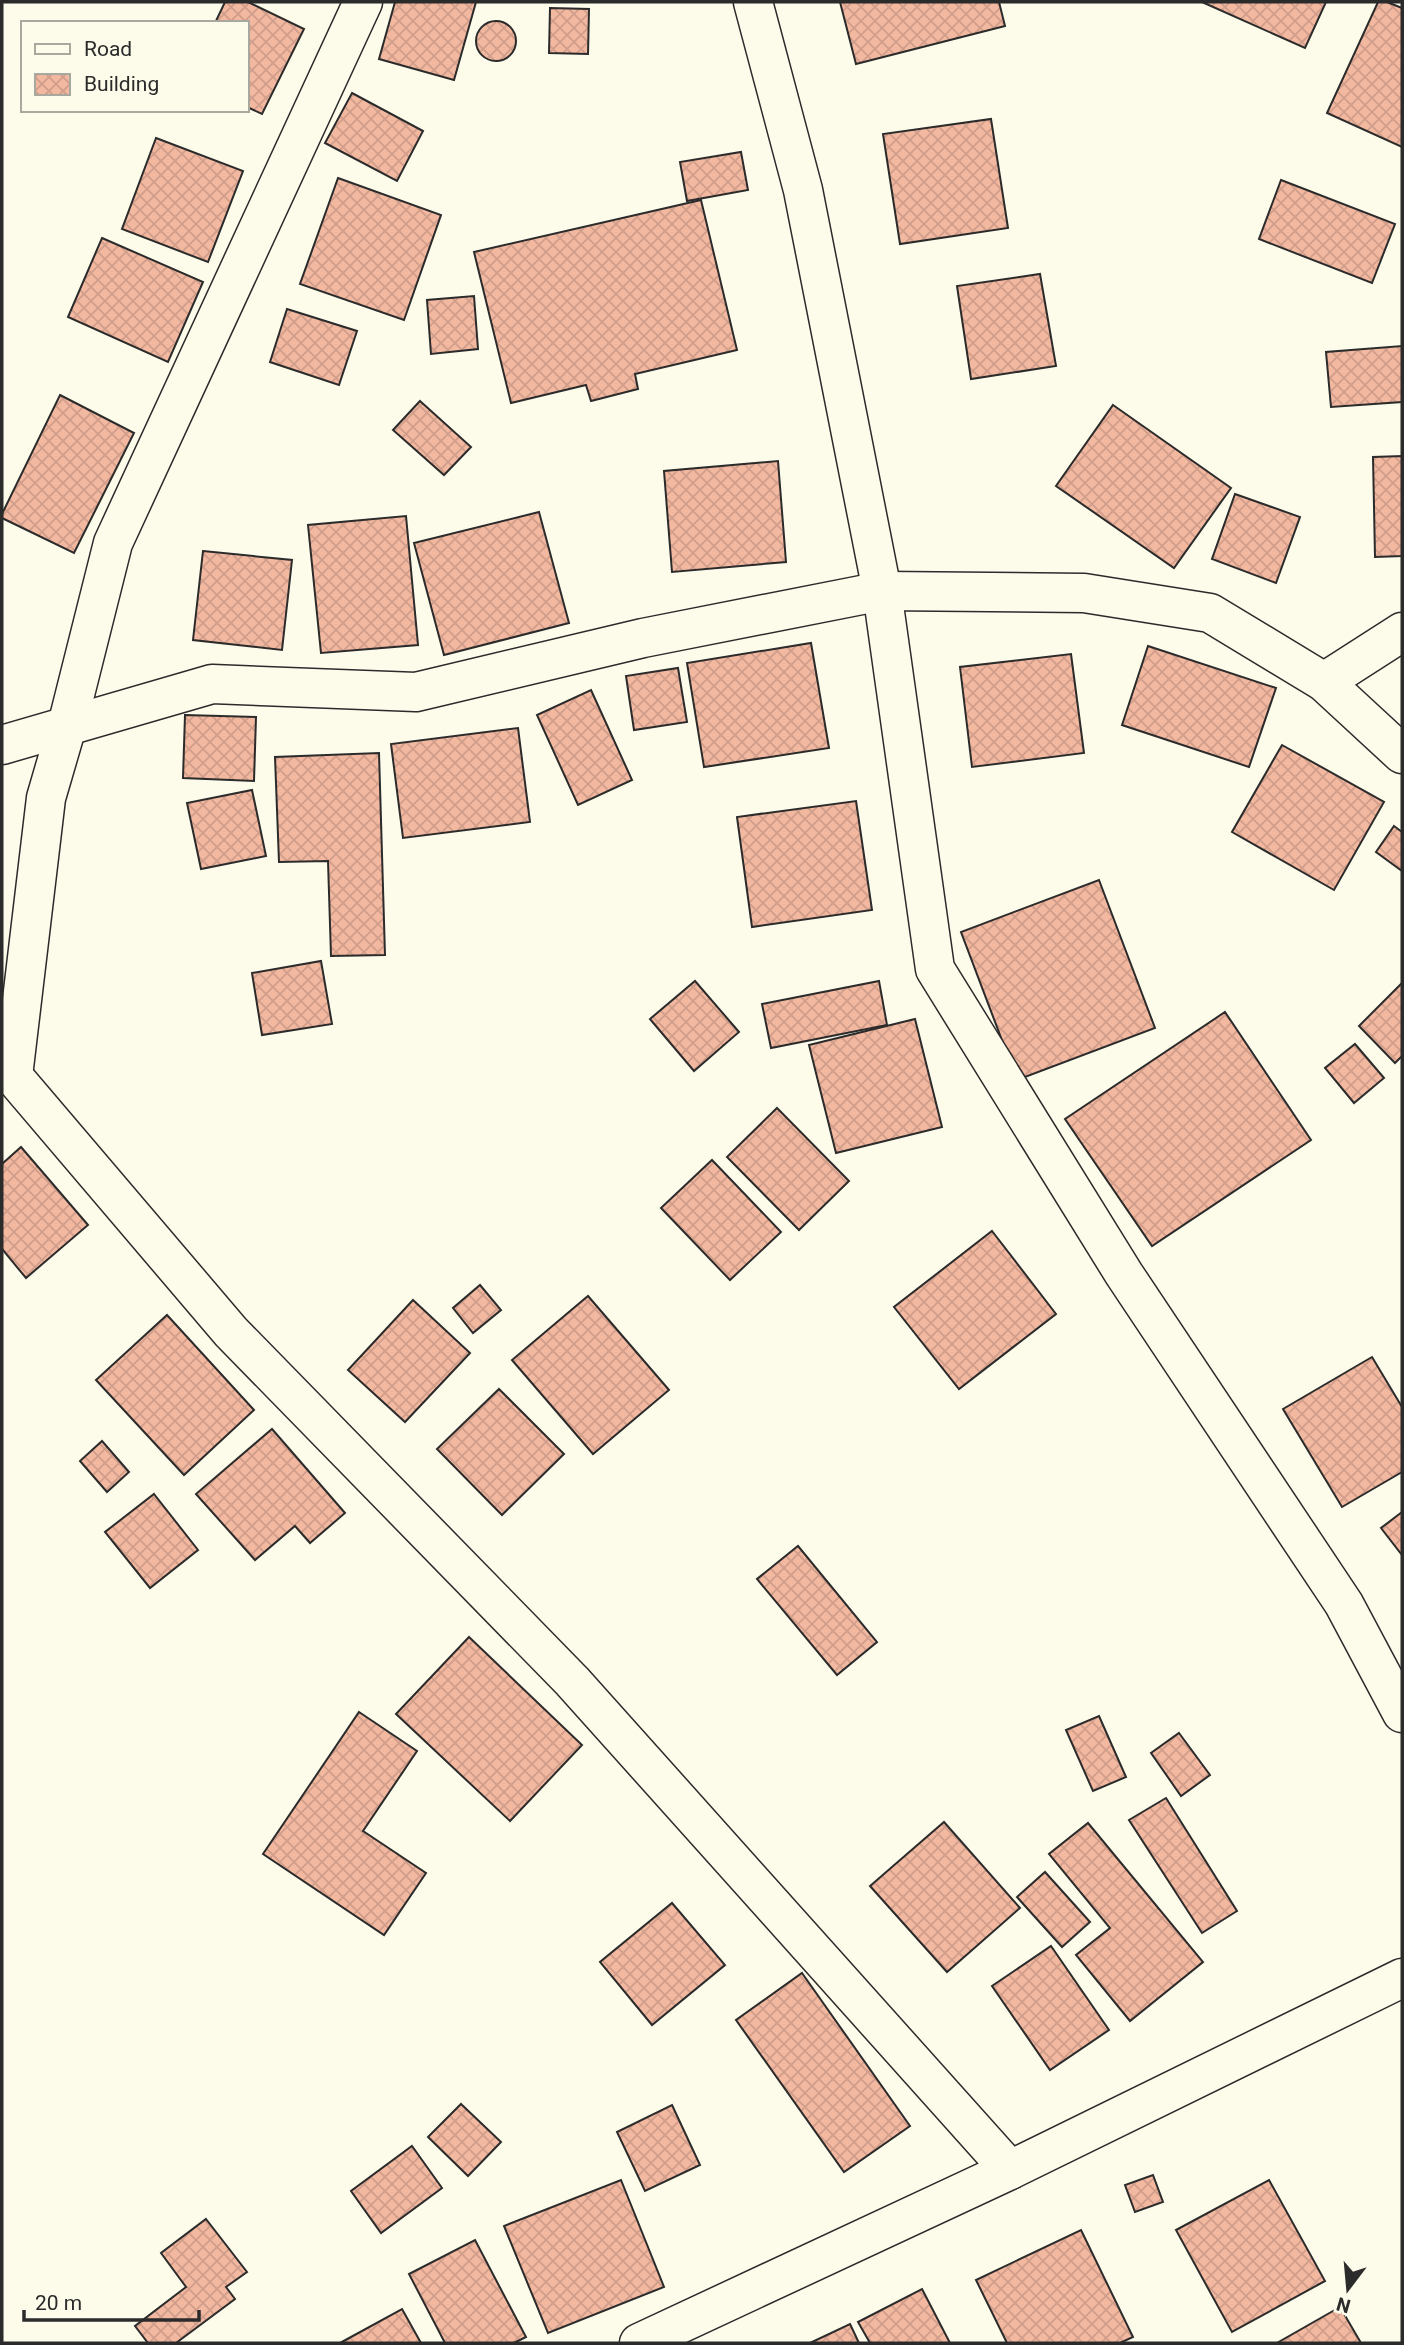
<svg xmlns="http://www.w3.org/2000/svg" width="1404" height="2345" font-family="Roboto,sans-serif">
<style>
.building{fill:url(#building-cross-hatch);stroke:#2b2b2b;stroke-width:2}
.lines{fill:none;stroke-linecap:round;stroke-linejoin:round}
.minor-casing{stroke:#2b2b2b;stroke-width:41}
.minor{stroke:#fdfbea;stroke-width:38}
</style>
<defs>
<pattern id="building-cross-hatch" width="8" height="8" patternUnits="userSpaceOnUse" patternTransform="scale(1.75)"><rect width="8" height="8" fill="#f2b8a0"/><path d="M0 0l8 8M0 8l8-8" fill="none" stroke="#d09e8a"/></pattern>
</defs>
<rect width="100%" height="100%" fill="#fdfbea"/>
<g class="building">
<polygon points="225,2 248,2 304,29 262,114 247,107 247,23 215,23"/>
<polygon points="395,2 476,2 454,80 379,59"/>
<polygon points="840,2 999,2 1005,26 856,64"/>
<polygon points="1202,2 1326,2 1305,48"/>
<polygon points="1378,2 1387,2 1402,8 1402,147 1327,113"/>
<polygon points="550,8 589,9 588,54 549,53"/>
<circle cx="496" cy="41" r="20"/>
<polygon points="352,93 423,131 397,181 325,143"/>
<polygon points="991,119 1008,228 900,244 883,134"/>
<polygon points="156,138 243,171 208,262 122,229"/>
<polygon points="741,152 748,190 687,201 680,162"/>
<polygon points="338,178 441,215 404,320 300,284"/>
<polygon points="1281,180 1395,224 1372,283 1259,239"/>
<polygon points="701,200 737,350 635,374 638,389 591,401 586,385 511,403 474,252"/>
<polygon points="102,238 203,282 168,362 68,317"/>
<polygon points="1040,274 1056,366 971,379 957,286"/>
<polygon points="474,296 478,349 431,354 427,300"/>
<polygon points="287,309 357,331 339,385 270,362"/>
<polygon points="1402,346 1402,402 1331,407 1326,352"/>
<polygon points="60,395 134,433 74,553 2,518 2,514"/>
<polygon points="420,401 471,447 444,475 393,430"/>
<polygon points="1113,405 1231,488 1174,568 1056,486"/>
<polygon points="1402,456 1402,556 1375,557 1373,457"/>
<polygon points="778,461 786,562 672,572 664,471"/>
<polygon points="1235,494 1300,517 1276,583 1212,559"/>
<polygon points="539,512 569,623 444,655 414,543"/>
<polygon points="406,516 418,645 321,653 308,525"/>
<polygon points="203,551 292,560 282,650 193,640"/>
<polygon points="811,643 829,748 704,767 687,663"/>
<polygon points="1148,646 1276,688 1249,767 1122,725"/>
<polygon points="1071,654 1084,753 972,767 960,667"/>
<polygon points="678,668 687,722 634,730 626,676"/>
<polygon points="591,690 632,780 578,805 537,715"/>
<polygon points="185,715 256,717 254,781 183,778"/>
<polygon points="518,728 530,822 403,838 391,744"/>
<polygon points="1282,745 1384,802 1334,890 1232,832"/>
<polygon points="379,753 385,955 331,956 328,861 279,862 275,757"/>
<polygon points="252,790 266,856 201,869 187,803"/>
<polygon points="856,801 872,910 752,927 737,817"/>
<polygon points="1394,826 1402,832 1402,871 1376,852"/>
<polygon points="1099,880 1155,1028 1017,1080 961,932"/>
<polygon points="321,961 332,1024 262,1035 252,973"/>
<polygon points="695,981 739,1032 694,1071 650,1019"/>
<polygon points="879,981 887,1025 771,1048 762,1004"/>
<polygon points="1402,983 1402,1056 1395,1063 1359,1026"/>
<polygon points="1225,1012 1311,1140 1152,1246 1065,1119"/>
<polygon points="915,1019 942,1127 836,1153 809,1045"/>
<polygon points="1355,1044 1384,1078 1354,1103 1325,1068"/>
<polygon points="777,1108 849,1181 799,1230 727,1157"/>
<polygon points="21,1147 88,1225 26,1278 2,1249 2,1164"/>
<polygon points="712,1160 781,1232 730,1280 661,1208"/>
<polygon points="992,1231 1056,1314 959,1389 894,1307"/>
<polygon points="480,1285 501,1310 473,1333 453,1308"/>
<polygon points="588,1296 669,1390 593,1454 512,1360"/>
<polygon points="413,1300 470,1353 405,1422 348,1370"/>
<polygon points="167,1315 254,1410 184,1475 96,1380"/>
<polygon points="1372,1357 1402,1407 1402,1472 1342,1507 1283,1409"/>
<polygon points="499,1389 564,1454 502,1515 437,1449"/>
<polygon points="272,1429 345,1513 310,1543 295,1526 255,1560 196,1494"/>
<polygon points="102,1441 129,1472 107,1492 80,1461"/>
<polygon points="154,1494 198,1550 150,1588 105,1532"/>
<polygon points="1402,1512 1402,1555 1381,1528"/>
<polygon points="798,1546 877,1642 837,1675 757,1579"/>
<polygon points="469,1637 582,1745 510,1821 396,1714"/>
<polygon points="359,1712 417,1751 363,1831 426,1873 384,1935 263,1854"/>
<polygon points="1099,1716 1126,1777 1093,1791 1066,1730"/>
<polygon points="1179,1733 1210,1775 1181,1796 1151,1753"/>
<polygon points="1166,1798 1237,1911 1202,1933 1129,1820"/>
<polygon points="944,1822 1020,1908 947,1972 870,1886"/>
<polygon points="1088,1823 1203,1962 1130,2021 1076,1955 1110,1928 1049,1854"/>
<polygon points="1045,1872 1090,1922 1062,1947 1017,1897"/>
<polygon points="672,1903 725,1965 652,2025 600,1962"/>
<polygon points="1051,1946 1109,2030 1050,2070 992,1986"/>
<polygon points="802,1973 910,2126 844,2172 736,2020"/>
<polygon points="461,2104 501,2142 468,2176 428,2137"/>
<polygon points="672,2105 700,2165 645,2191 617,2132"/>
<polygon points="412,2146 442,2188 381,2233 351,2191"/>
<polygon points="1153,2175 1163,2202 1135,2212 1125,2185"/>
<polygon points="621,2180 664,2287 548,2333 504,2226"/>
<polygon points="1269,2180 1325,2281 1232,2332 1176,2230"/>
<polygon points="206,2219 247,2272 226,2287 235,2299 176,2343 148,2343 135,2326 186,2287 161,2253"/>
<polygon points="1081,2230 1133,2337 1120,2343 1007,2343 976,2280"/>
<polygon points="475,2240 526,2337 514,2343 445,2343 409,2274"/>
<polygon points="922,2289 950,2343 870,2343 858,2322"/>
<polygon points="1340,2307 1361,2343 1277,2343"/>
<polygon points="402,2309 421,2343 340,2343"/>
<polygon points="850,2324 859,2343 810,2343"/>
</g>
<g class="lines">
<defs>
<g id="minor">
<polyline points="753,2 803,190 882,591 935,969 1124,1274 1344,1604 1402,1713"/>
<polyline points="1324,682 1402,632"/>
<polyline points="2,745 212,684 416,692 643,638 882,591 1084,593 1210,613 1324,682 1402,754"/>
<polyline points="2,1063 231,1332 572,1681 1010,2170"/>
<polyline points="13,1076 46,798 67,726 113,543 363,2"/>
<polyline points="639,2343 1010,2170 1402,1978"/>
</g>
</defs>
<use href="#minor" class="minor-casing"/>
<use href="#minor" class="minor"/>
</g>
<rect width="1404" height="2345" fill="none" stroke="#2b2b2b" stroke-width="7"/>
<rect x="21" y="21" width="228" height="91" fill="#fdfbea" stroke="#a9a89e" stroke-width="2"/>
<rect x="35" y="44" width="35" height="10" fill="#fdfbea" stroke="#a9a89e" stroke-width="2"/>
<text x="84" y="56" font-size="21" fill="#2b2b2b">Road</text>
<rect x="35" y="74" width="35" height="21" fill="url(#building-cross-hatch)" stroke="#a9a89e" stroke-width="2"/>
<text x="84" y="91" font-size="21" fill="#2b2b2b">Building</text>
<g transform="translate(1348 2289) rotate(196)" stroke="#fdfbea" stroke-width="5" paint-order="stroke">
<path d="M0-5L12 26L0 18L-12 26Z" fill="#2b2b2b"/>
<text y="-10" font-size="19" font-weight="bold" text-anchor="middle" fill="#2b2b2b">N</text>
</g>
<path d="M24 2310v10h175v-10" fill="none" stroke="#2b2b2b" stroke-width="3.5"/>
<text x="35" y="2310" font-size="21" fill="#2b2b2b" stroke="#fdfbea" stroke-width="5" paint-order="stroke">20 m</text>
</svg>
